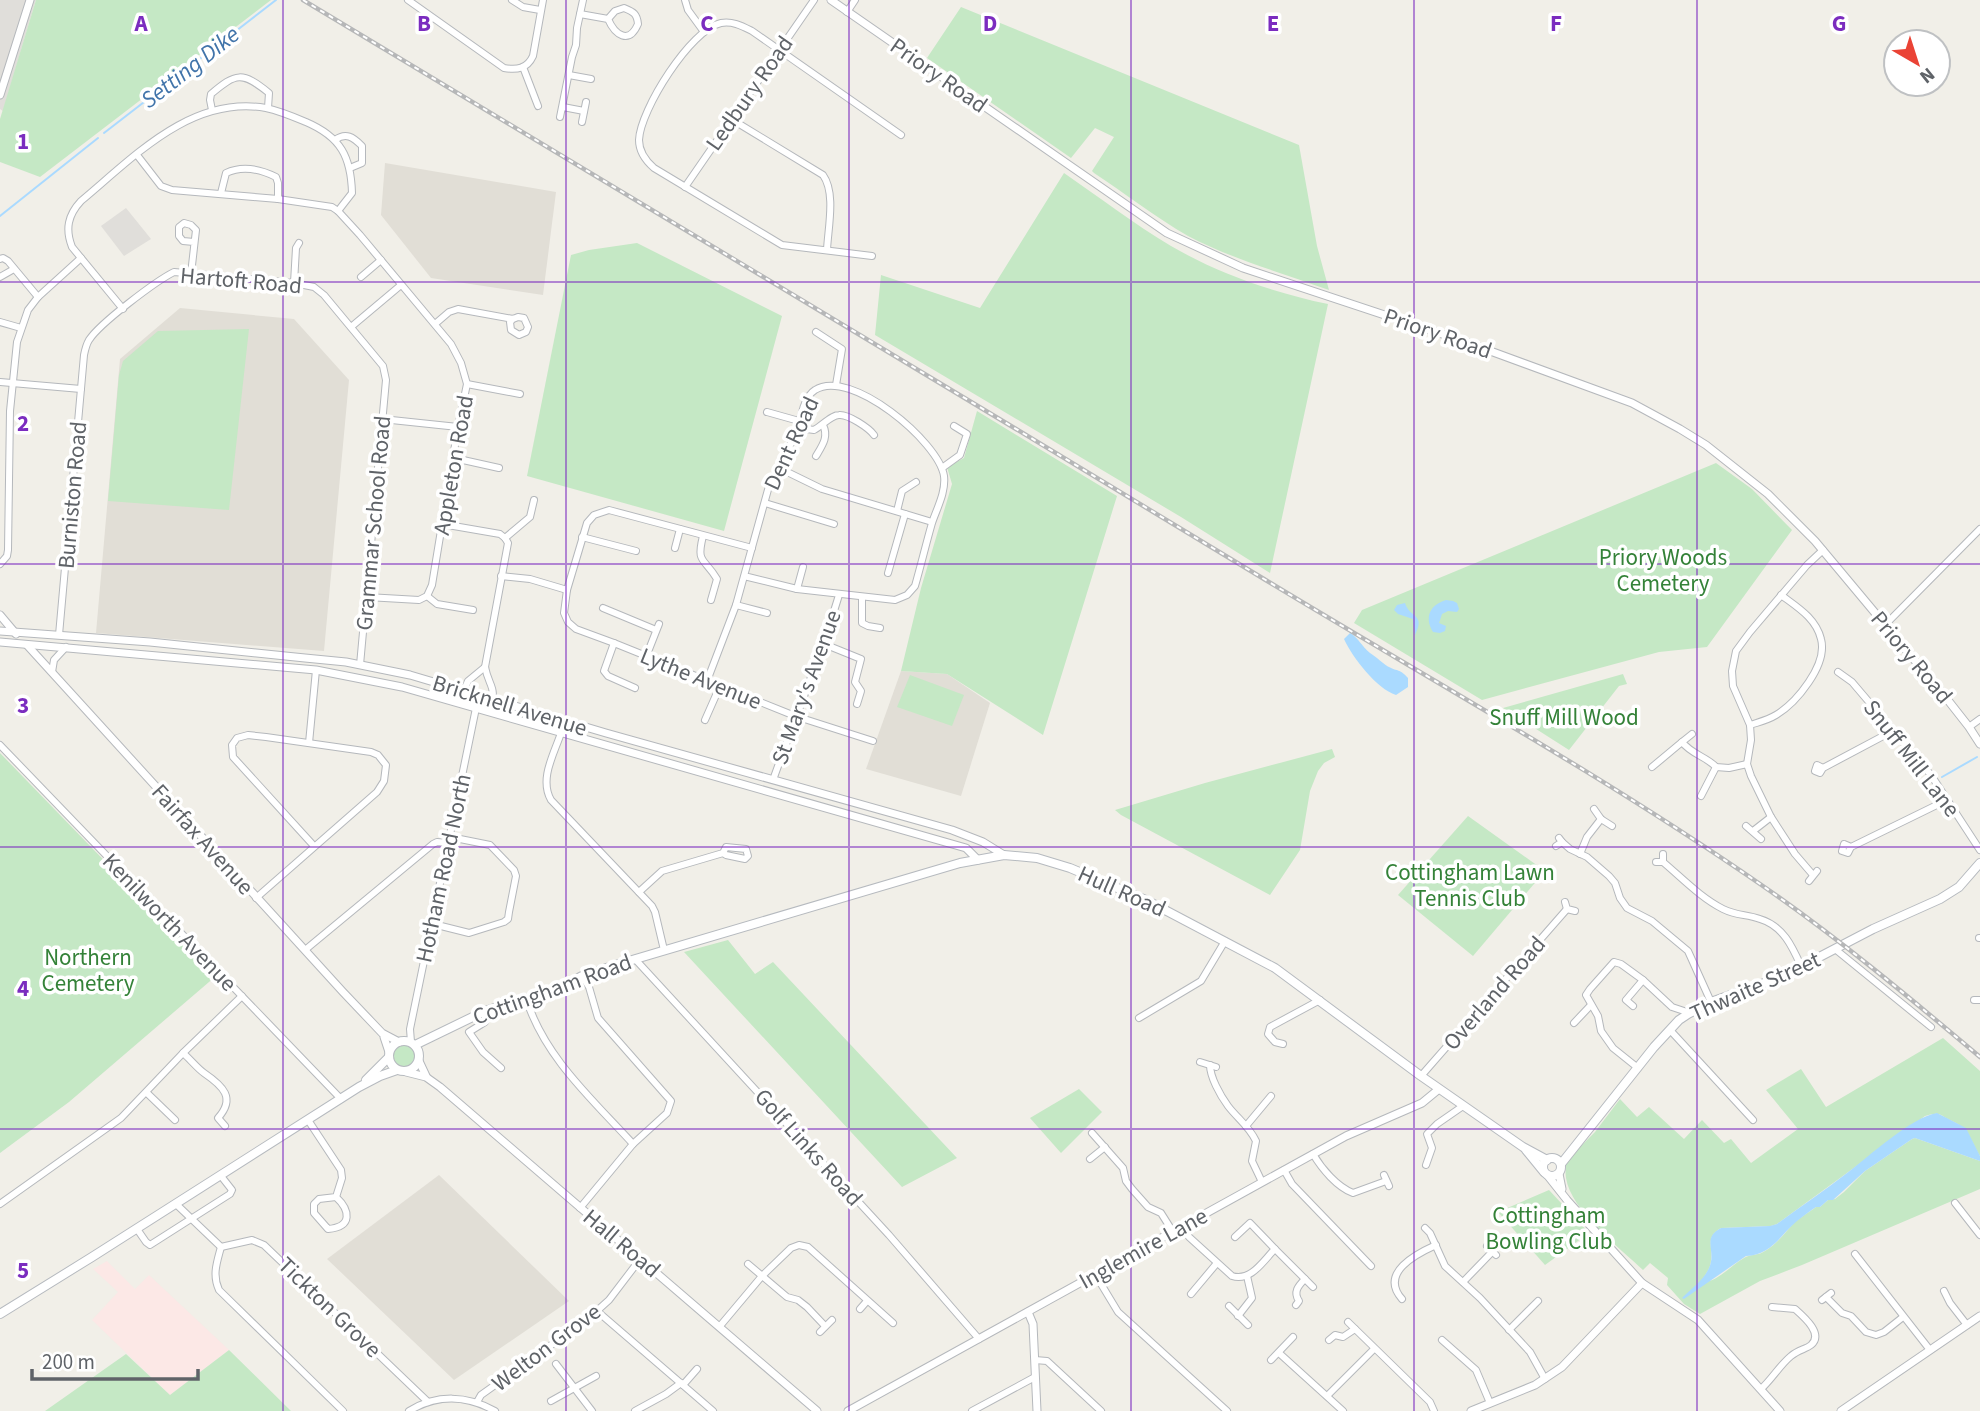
<svg xmlns="http://www.w3.org/2000/svg" width="1980" height="1411" font-family="'Source Sans 3',sans-serif">
<style>
.industrial{fill:#e0deda}
.education{fill:#e1ded6}
.medical{fill:#fce8e6}
.green{fill:#c5e8c5}
.water{fill:#aadaff}
.lines{fill:none;stroke-linecap:round;stroke-linejoin:round}
.stream{stroke:#aadaff;stroke-width:2}
.minor-casing{stroke:#b5b8bc;stroke-width:8}
.tertiary-casing{stroke:#b5b8bc;stroke-width:9}
.secondary-casing{stroke:#b6babf;stroke-width:10}
.minor{stroke:#fff;stroke-width:6}
.tertiary{stroke:#fff;stroke-width:7}
.secondary{stroke:#fff;stroke-width:8}
.rail-casing{stroke:#b6b7b8;stroke-width:4.5}
.rail{stroke:#fff;stroke-width:2;stroke-dasharray:5;stroke-linecap:butt}
.grid{fill:none;stroke:#7b2cbf;stroke-width:2;stroke-opacity:0.55}
.labels{text-anchor:middle;stroke-width:7;stroke-linejoin:round;paint-order:stroke}
.street-label{font-size:23px;fill:#5f6368;stroke:#fff}
.park-label{font-size:23px;fill:#348238;stroke:#fff}
.water-label{font-size:24px;font-style:italic;fill:#4174aa;stroke:#fff}
.grid-label{font-size:23px;text-anchor:middle;font-weight:bold;fill:#7b2cbf;stroke:#fff;stroke-width:7;stroke-linejoin:round;paint-order:stroke}
</style>
<rect width="100%" height="100%" fill="#f1efe8"/>
<g class="industrial">
<polygon points="0,0 36,0 3,111 0,109"/>
<polygon points="126,208 151,239 124,256 101,226"/>
</g>
<g class="education">
<polygon points="385,163 556,192 543,295 431,278 381,215"/>
<polygon points="180,308 294,319 349,380 324,651 96,633 120,359"/>
<polygon points="901,671 947,674 990,703 961,796 866,769"/>
<polygon points="439,1175 569,1301 454,1380 327,1259"/>
</g>
<polygon class="medical" points="107,1261 135,1289 149,1275 229,1350 170,1395 92,1320 118,1292 93,1269"/>
<g class="green">
<polygon points="36,0 271,0 40,177 0,162 0,119"/>
<path d="M961 7 1299 145 1317 246 1329 290C1282 273 1232 259 1188 236 1155 217 1126 194 1094 173L1092 171 1114 137 1095 128 1071 158 927 58Z"/>
<path d="M1064 173C1099 197 1134 224 1171 246 1219 274 1275 293 1328 304L1270 573 1181 517 875 335 881 275 980 308Z"/>
<polygon points="637,243 782,316 724,531 527,476 571,255 589,250"/>
<polygon points="249,329 229,510 108,501 119,375 123,361 158,331"/>
<polygon points="977,411 1117,496 1043,735 947,674 901,671 921,588 952,484 947,467 964,458"/>
<polygon points="1716,463 1752,489 1792,530 1707,647 1659,652 1482,700 1354,623 1362,610"/>
<polygon points="1623,674 1627,684 1619,686 1569,750 1503,708"/>
<polygon points="910,675 964,695 952,726 897,707"/>
<polygon points="1332,749 1335,757 1324,763 1318,771 1310,791 1300,850 1270,895 1121,815 1115,810 1205,783"/>
<polygon points="0,753 216,976 69,1102 0,1153"/>
<polygon points="1468,816 1545,871 1473,956 1398,895"/>
<polygon points="728,940 755,974 773,962 957,1158 902,1187 684,952"/>
<path d="M1943 1038 1980 1071V1156C1971 1142 1969 1128 1952 1121 1939 1115 1941 1111 1925 1116L1777 1224 1771 1226 1721 1228C1705 1237 1713 1246 1711 1260 1711 1268 1705 1275 1701 1282 1717 1283 1730 1266 1744 1258 1750 1254 1758 1256 1765 1251 1777 1244 1784 1234 1793 1224 1800 1217 1808 1213 1816 1207H1820L1828 1200 1835 1199 1844 1192 1865 1171 1912 1139 1915 1138 1980 1161V1189L1802 1265 1760 1281 1700 1314 1684 1304 1667 1285 1668 1278 1650 1263 1643 1270C1620 1248 1571 1211 1566 1178 1565 1173 1566 1166 1566 1161L1595 1132 1620 1099 1637 1117 1649 1107 1684 1139 1702 1120 1724 1143 1731 1139 1751 1163 1798 1129 1766 1090 1801 1069 1826 1107Z"/>
<circle cx="404" cy="1057" r="12"/>
<polygon points="1079,1089 1102,1112 1061,1153 1030,1118"/>
<polygon points="1549,1190 1589,1233 1545,1265 1498,1212"/>
<polygon points="229,1350 291,1411 45,1411 126,1354 170,1395"/>
</g>
<g class="water">
<path d="M1446 600 1453 601 1457 603 1459 609 1457 612 1448 611 1442 614 1439 623 1446 626 1445 631 1440 633 1433 632C1424 617 1430 605 1446 600Z"/>
<path d="M1405 603C1410 619 1426 613 1415 635L1413 619 1398 614 1394 610 1397 605Z"/>
<path d="M1350 633C1359 638 1362 647 1370 653 1374 655 1386 666 1389 667 1398 672 1399 668 1408 678V687L1396 695C1377 689 1352 657 1344 639Z"/>
<path d="M1937 1113 1966 1128 1980 1156V1161L1915 1138 1912 1139 1865 1171 1833 1200H1828L1820 1207H1816C1809 1212 1803 1216 1797 1221 1780 1235 1772 1255 1746 1256L1684 1299 1682 1298C1692 1288 1703 1281 1709 1268 1717 1251 1701 1238 1721 1228L1770 1226 1777 1224C1800 1207 1824 1191 1847 1173 1871 1155 1910 1118 1937 1113Z"/>
</g>
<g class="lines">
<g class="stream">
<polyline points="104,133 276,0"/>
<polyline points="0,216 98,138"/>
<polyline points="1942,777 1977,757"/>
</g>
<defs>
<g id="minor">
<path d="M408 0 504 68C517 70 527 69 533 56L543 0"/>
<polyline points="512,0 523,7 540,10"/>
<polyline points="685,0 688,10 704,32"/>
<polyline points="847,12 855,0"/>
<path d="M580 14 608 19 615 11 624 8C634 12 637 14 638 24 629 45 615 35 608 19"/>
<polyline points="523,67 538,106"/>
<polyline points="569,75 591,79"/>
<polyline points="563,107 584,111"/>
<path d="M212 110 210 100 211 94C236 73 242 71 269 93L268 108"/>
<polyline points="560,117 572,57 576,45 577,28 583,0"/>
<path d="M731 119 823 175C836 193 828 228 827 250"/>
<polyline points="582,122 586,102"/>
<path d="M335 140C346 132 353 137 362 146V163L350 168"/>
<polyline points="137,155 161,186 172,190 278,199 332,207 338,211 360,235 451,344 461,363 467,384 458,427 432,585 427,596 419,600 367,597"/>
<polyline points="685,187 814,0"/>
<path d="M221 193 226 173C243 165 260 169 276 177L278 183V199"/>
<path d="M872 256 782 245 654 168C646 161 639 152 639 140 640 110 691 29 721 23 733 21 742 26 752 31L901 135"/>
<polyline points="0,259 3,258 8,261 38,297"/>
<polyline points="191,274 196,230 191,225 184,223 179,227 179,236 183,241 194,242"/>
<polyline points="0,277 14,269"/>
<polyline points="361,277 381,260"/>
<polyline points="294,283 296,248 299,243"/>
<path d="M123 309 72 247C65 229 68 215 81 201 134 157 191 95 266 108 280 111 294 117 306 122 341 137 351 157 352 193L338 211"/>
<polyline points="0,322 21,328"/>
<polyline points="435,324 449,312 458,309 513,319 518,317 524,318 528,327 526,332 519,335 511,330 510,322 513,319"/>
<polyline points="351,327 401,285"/>
<polyline points="816,332 842,349 836,385"/>
<polyline points="0,382 81,389"/>
<polyline points="467,384 520,394"/>
<polyline points="767,412 799,421"/>
<polyline points="382,419 458,427"/>
<path d="M799 428 814 430C822 426 831 415 839 415 848 414 869 428 874 435"/>
<path d="M816 456C822 446 829 437 823 425"/>
<polyline points="454,458 499,468"/>
<polyline points="779,468 822,489 932,522"/>
<polyline points="942,468 960,455 967,434 954,426"/>
<polyline points="765,503 834,524"/>
<polyline points="897,511 902,491 916,482"/>
<path d="M442 524 500 534 505 538 508 543 485 667C489 688 498 686 489 711"/>
<path d="M703 536C696 564 704 557 717 579L711 600"/>
<polyline points="582,537 636,551"/>
<polyline points="505,538 530,517 534,500"/>
<polyline points="675,548 680,529"/>
<polyline points="0,564 7,556 8,550 10,411 17,342 28,310 38,297 81,258"/>
<polyline points="888,573 905,514"/>
<polyline points="501,576 530,579 567,590 587,523 594,515 609,510 752,548"/>
<polyline points="797,589 803,567"/>
<polyline points="567,590 564,613 568,622 576,629 614,643 795,716 873,741"/>
<polyline points="427,596 437,604 473,610"/>
<polyline points="862,597 862,623 868,626 880,628"/>
<polyline points="736,605 767,613"/>
<polyline points="603,608 656,630"/>
<polyline points="1885,625 1980,529"/>
<path d="M59 635 84 355C85 350 86 345 89 340 100 323 156 281 174 272L294 283 314 287 324 295 383 366 386 380 360 665"/>
<polyline points="614,643 604,671 608,676 635,688"/>
<polyline points="824,644 861,659 855,682 861,691 857,704"/>
<polyline points="646,657 659,624"/>
<polyline points="52,672 54,660 66,647"/>
<polyline points="1838,672 1852,682 1931,775 1980,850"/>
<path d="M707 681 736 605 769 486 799 428C800 416 805 396 815 390 850 367 939 442 944 476 946 492 937 508 932 523 926 544 921 565 915 586L907 595 895 600 797 589 744 576"/>
<polyline points="459,702 468,681 485,667"/>
<polyline points="705,720 720,686"/>
<path d="M1750 725C1759 722 1768 720 1776 715 1796 703 1828 665 1821 639 1816 618 1797 607 1781 595"/>
<polyline points="1969,727 1980,719"/>
<path d="M561 733C554 754 539 779 551 800L652 906 655 912 664 950"/>
<polyline points="1682,742 1692,734"/>
<polyline points="309,743 316,670"/>
<polyline points="0,745 341,1099"/>
<path d="M1652 767 1682 742C1691 754 1707 757 1716 767L1729 768 1747 764"/>
<polyline points="1823,768 1820,773 1815,771 1817,765 1823,768 1887,734 1892,730"/>
<path d="M773 780C795 718 820 658 839 595"/>
<polyline points="1701,796 1716,767"/>
<polyline points="1594,809 1601,819 1612,826"/>
<polyline points="1746,826 1761,839"/>
<polyline points="1753,831 1771,817"/>
<polyline points="1562,842 1570,849 1587,857 1609,876 1615,883 1620,898 1627,908 1652,921 1688,951 1711,1002"/>
<polyline points="1556,846 1562,842 1559,838"/>
<polyline points="1851,847 1848,853 1842,851 1844,844 1851,847 1947,800"/>
<polyline points="1580,854 1587,837 1601,819"/>
<polyline points="1656,862 1663,862 1663,854"/>
<path d="M1663 862C1682 878 1701 898 1723 909 1737 916 1746 914 1760 919 1783 926 1792 946 1801 966"/>
<polyline points="1813,875 1795,854 1771,817 1751,776 1747,764 1751,740 1750,725 1733,686 1732,671 1736,651 1750,632 1807,565 1823,550"/>
<polyline points="1809,881 1817,871"/>
<polyline points="639,892 662,871 723,853 726,847 746,849 748,856 745,859 726,855 723,853"/>
<polyline points="256,898 377,792 384,781 386,765 378,755 371,752 266,737 248,735 237,738 232,745 233,757 314,846"/>
<polyline points="1565,902 1567,909 1575,911"/>
<polyline points="433,924 469,933 504,922 508,919 509,912 516,876 514,870 490,845 450,837"/>
<polyline points="1979,938 1980,938"/>
<polyline points="1835,949 1931,1027"/>
<polyline points="305,950 433,844 437,842 449,843"/>
<polyline points="635,959 889,1235 979,1339"/>
<path d="M526 998C544 1057 593 1100 633 1144"/>
<polyline points="1974,1000 1980,1000"/>
<polyline points="1633,1006 1626,1000 1643,980"/>
<polyline points="485,1011 485,1022 469,1032 483,1052 501,1068"/>
<polyline points="1139,1018 1201,981 1225,941"/>
<polyline points="1574,1023 1591,1005"/>
<polyline points="1670,1030 1753,1120"/>
<polyline points="411,1042 410,1029 476,708"/>
<polyline points="1283,1044 1275,1042 1268,1034 1270,1027 1320,1000"/>
<path d="M183 1053C190 1059 197 1068 204 1073 223 1086 236 1098 218 1118L225 1126"/>
<polyline points="1200,1062 1216,1067"/>
<path d="M1210 1065C1210 1077 1220 1095 1228 1106 1237 1118 1249 1126 1256 1141L1252 1161 1262 1182"/>
<polyline points="1638,1068 1613,1048 1601,1031 1598,1016 1586,995 1590,989 1614,962 1621,964 1643,980 1672,1007 1684,1011 1688,1014"/>
<polyline points="1421,1076 1567,909"/>
<polyline points="147,1093 175,1120"/>
<path d="M308 1120 341 1170 342 1178 336 1197C350 1210 353 1227 328 1229L314 1213V1204L319 1199 336 1197"/>
<polyline points="1246,1126 1271,1096"/>
<polyline points="1092,1133 1123,1168 1126,1181 1132,1189 1148,1207 1161,1213 1173,1232"/>
<path d="M1313 1154C1322 1169 1337 1187 1353 1193L1386 1181"/>
<polyline points="1090,1159 1105,1147"/>
<polyline points="1426,1165 1432,1148 1427,1134 1437,1124 1463,1106"/>
<polyline points="1284,1170 1292,1184 1371,1266"/>
<polyline points="1384,1175 1389,1186"/>
<polyline points="1955,1203 1980,1235"/>
<polyline points="0,1204 121,1118 183,1053 242,996"/>
<polyline points="176,1204 221,1247"/>
<polyline points="580,1208 633,1144 667,1113 671,1101 598,1018 589,987 582,976"/>
<path d="M1182 1227 1189 1237 1232 1276C1251 1282 1263 1261 1275 1249L1313 1287"/>
<polyline points="1425,1228 1430,1233 1445,1266 1480,1298 1530,1352 1545,1379"/>
<polyline points="137,1229 146,1242 150,1245 230,1194 232,1190 221,1176"/>
<polyline points="1235,1237 1250,1223 1275,1249"/>
<polyline points="1487,1246 1496,1255"/>
<polyline points="221,1247 252,1240 264,1245 428,1402"/>
<path d="M221 1247C217 1262 212 1275 219 1290L343 1411"/>
<polyline points="1855,1254 1930,1350"/>
<polyline points="748,1264 787,1297 798,1300 807,1307 825,1326"/>
<polyline points="1095,1274 1118,1312 1227,1411"/>
<polyline points="1463,1282 1493,1251"/>
<polyline points="1944,1291 1950,1303 1967,1325"/>
<polyline points="1191,1294 1217,1263"/>
<polyline points="1826,1297 1842,1313 1851,1316 1866,1332 1876,1335 1884,1332 1903,1317"/>
<path d="M1402 1299C1379 1273 1416 1254 1436 1245"/>
<polyline points="1822,1300 1831,1293"/>
<path d="M1296 1305 1299 1301C1293 1292 1298 1286 1305 1279"/>
<polyline points="1229,1306 1248,1325"/>
<polyline points="860,1309 867,1301"/>
<polyline points="597,1311 713,1411"/>
<polyline points="1238,1316 1252,1298 1247,1276"/>
<polyline points="1348,1322 1430,1402 1434,1411"/>
<polyline points="720,1326 762,1276 791,1248 799,1245 808,1247 893,1323"/>
<polyline points="1509,1330 1538,1301"/>
<polyline points="820,1332 832,1320"/>
<polyline points="1329,1340 1335,1335 1343,1337 1355,1329"/>
<polyline points="1442,1340 1476,1370 1490,1403"/>
<polyline points="1279,1353 1343,1411"/>
<polyline points="1035,1360 1047,1361 1101,1411"/>
<polyline points="1271,1360 1293,1337"/>
<polyline points="556,1364 592,1411"/>
<polyline points="683,1385 697,1369"/>
<path d="M1761 1389C1772 1379 1780 1365 1791 1356 1798 1350 1806 1349 1811 1345 1824 1334 1804 1317 1795 1309L1772 1307"/>
<polyline points="1327,1396 1374,1349"/>
<polyline points="551,1401 596,1376"/>
<polyline points="477,1402 481,1395 589,1318 609,1300 641,1258"/>
<path d="M409 1411C437 1394 467 1395 495 1411"/>
<polyline points="635,1411 666,1394 681,1383"/>
<polyline points="972,1411 1035,1377"/>
</g>
<g id="tertiary">
<polyline points="831,0 1167,233 1243,268 1463,341 1632,403 1680,429 1706,445 1768,494 1815,541 1947,699 1969,727 1980,744"/>
<polyline points="0,95 30,0"/>
<polyline points="0,615 16,634"/>
<polyline points="0,631 150,642 305,658 346,662 410,675 606,733 952,830 983,842 1004,855"/>
<polyline points="0,642 316,670 402,687 966,848 978,860"/>
<polyline points="27,645 343,992 382,1033 399,1042"/>
<polyline points="384,1037 389,1052"/>
<polyline points="419,1061 426,1076"/>
<polyline points="406,1072 426,1077 440,1087 817,1411"/>
<polyline points="1559,1174 1562,1189"/>
<polyline points="1548,1176 1567,1200 1642,1283 1698,1320 1780,1411"/>
<polyline points="1028,1312 1033,1324 1037,1411"/>
<polyline points="848,1411 1346,1136 1422,1103 1439,1089"/>
<polyline points="1471,1411 1535,1385 1562,1367 1642,1283"/>
<polyline points="1841,1411 1980,1316"/>
</g>
<g id="secondary">
<circle cx="404" cy="1056" r="15"/>
<polyline points="415,1045 485,1011 560,988 582,976 622,963 960,863 1004,855 1037,858 1070,868 1146,900 1275,968 1421,1076 1523,1147 1547,1160"/>
<polyline points="366,1080 389,1057"/>
<polyline points="1526,1150 1544,1172"/>
<circle cx="1552" cy="1167" r="9"/>
<polyline points="1561,1164 1654,1047 1679,1020 1688,1014 1711,1002 1781,977 1873,929 1940,899 1959,887 1980,863"/>
<polyline points="0,1314 92,1257 359,1087 380,1076 397,1070"/>
</g>
</defs>
<use href="#minor" class="minor-casing"/>
<use href="#tertiary" class="tertiary-casing"/>
<use href="#secondary" class="secondary-casing"/>
<use href="#minor" class="minor"/>
<use href="#tertiary" class="tertiary"/>
<use href="#secondary" class="secondary"/>
<defs>
<path id="rail" d="M303 0C622 192 941 383 1259 576 1427 678 1599 773 1760 884 1837 937 1909 997 1980 1057"/>
</defs>
<use href="#rail" class="rail-casing"/>
<use href="#rail" class="rail"/>
</g>
<path class="grid" d="M283 0V1411M566 0V1411M849 0V1411M1131 0V1411M1414 0V1411M1697 0V1411M0 282H1980M0 564H1980M0 847H1980M0 1129H1980"/>
<g class="labels">
<g class="street-label">
<text transform="translate(939 75) rotate(35)" y="8">Priory Road</text>
<text transform="translate(749 93) rotate(-55)" y="8">Ledbury Road</text>
<text transform="translate(241 280) rotate(5)" y="8">Hartoft Road</text>
<text transform="translate(1438 333) rotate(19)" y="8">Priory Road</text>
<text transform="translate(791 443) rotate(-65)" y="8">Dent Road</text>
<text transform="translate(453 465) rotate(-80)" y="8">Appleton Road</text>
<text transform="translate(72 495) rotate(-85)" y="8">Burniston Road</text>
<text transform="translate(373 523) rotate(-85)" y="8">Grammar School Road</text>
<text transform="translate(1912 657) rotate(50)" y="8">Priory Road</text>
<text transform="translate(701 678) rotate(22)" y="8">Lythe Avenue</text>
<text transform="translate(806 687) rotate(-70)" y="8">St Mary's Avenue</text>
<text transform="translate(510 705) rotate(17)" y="8">Bricknell Avenue</text>
<text transform="translate(1912 758) rotate(52)" y="8">Snuff Mill Lane</text>
<text transform="translate(203 839) rotate(48)" y="8">Fairfax Avenue</text>
<text transform="translate(443 868) rotate(-78)" y="8">Hotham Road North</text>
<text transform="translate(1122 891) rotate(24)" y="8">Hull Road</text>
<text transform="translate(170 922) rotate(46)" y="8">Kenilworth Avenue</text>
<text transform="translate(1755 986) rotate(-24)" y="8">Thwaite Street</text>
<text transform="translate(552 989) rotate(-20)" y="8">Cottingham Road</text>
<text transform="translate(1494 993) rotate(-49)" y="8">Overland Road</text>
<text transform="translate(809 1147) rotate(48)" y="8">Golf Links Road</text>
<text transform="translate(622 1243) rotate(40)" y="8">Hall Road</text>
<text transform="translate(1143 1248) rotate(-29)" y="8">Inglemire Lane</text>
<text transform="translate(330 1307) rotate(44)" y="8">Tickton Grove</text>
<text transform="translate(546 1347) rotate(-37)" y="8">Welton Grove</text>
</g>
<g class="park-label">
<text x="1663" y="565">Priory Woods<tspan x="1663" dy="26">Cemetery</tspan></text>
<text x="1564" y="725">Snuff Mill Wood</text>
<text x="1470" y="880">Cottingham Lawn<tspan x="1470" dy="26">Tennis Club</tspan></text>
<text x="88" y="965">Northern<tspan x="88" dy="26">Cemetery</tspan></text>
<text x="1549" y="1223">Cottingham<tspan x="1549" dy="26">Bowling Club</tspan></text>
</g>
<g class="water-label">
<text transform="translate(190 67) rotate(-38)" y="8">Setting Dike</text>
</g>
</g>
<g class="grid-label">
<text x="141" y="31">A</text>
<text x="424" y="31">B</text>
<text x="707" y="31">C</text>
<text x="990" y="31">D</text>
<text x="1273" y="31">E</text>
<text x="1556" y="31">F</text>
<text x="1839" y="31">G</text>
<text x="23" y="149">1</text>
<text x="23" y="431">2</text>
<text x="23" y="713">3</text>
<text x="23" y="996">4</text>
<text x="23" y="1278">5</text>
</g>
<g transform="translate(1917 63) rotate(141)"><circle r="33" fill="#ffffff" stroke="#bfc1c3" stroke-width="2"/>
<path d="M0-5L12 26L0 18L-12 26Z" fill="#ea4335"/>
<text y="-10" font-size="19" font-weight="bold" text-anchor="middle" fill="#5f6368">N</text>
</g>
<path d="M32 1369v10h166v-10" fill="none" stroke="#5f6368" stroke-width="3.5"/>
<text x="42" y="1369" font-size="21" fill="#5f6368" stroke="#ffffff" stroke-width="5" paint-order="stroke">200 m</text>
</svg>
